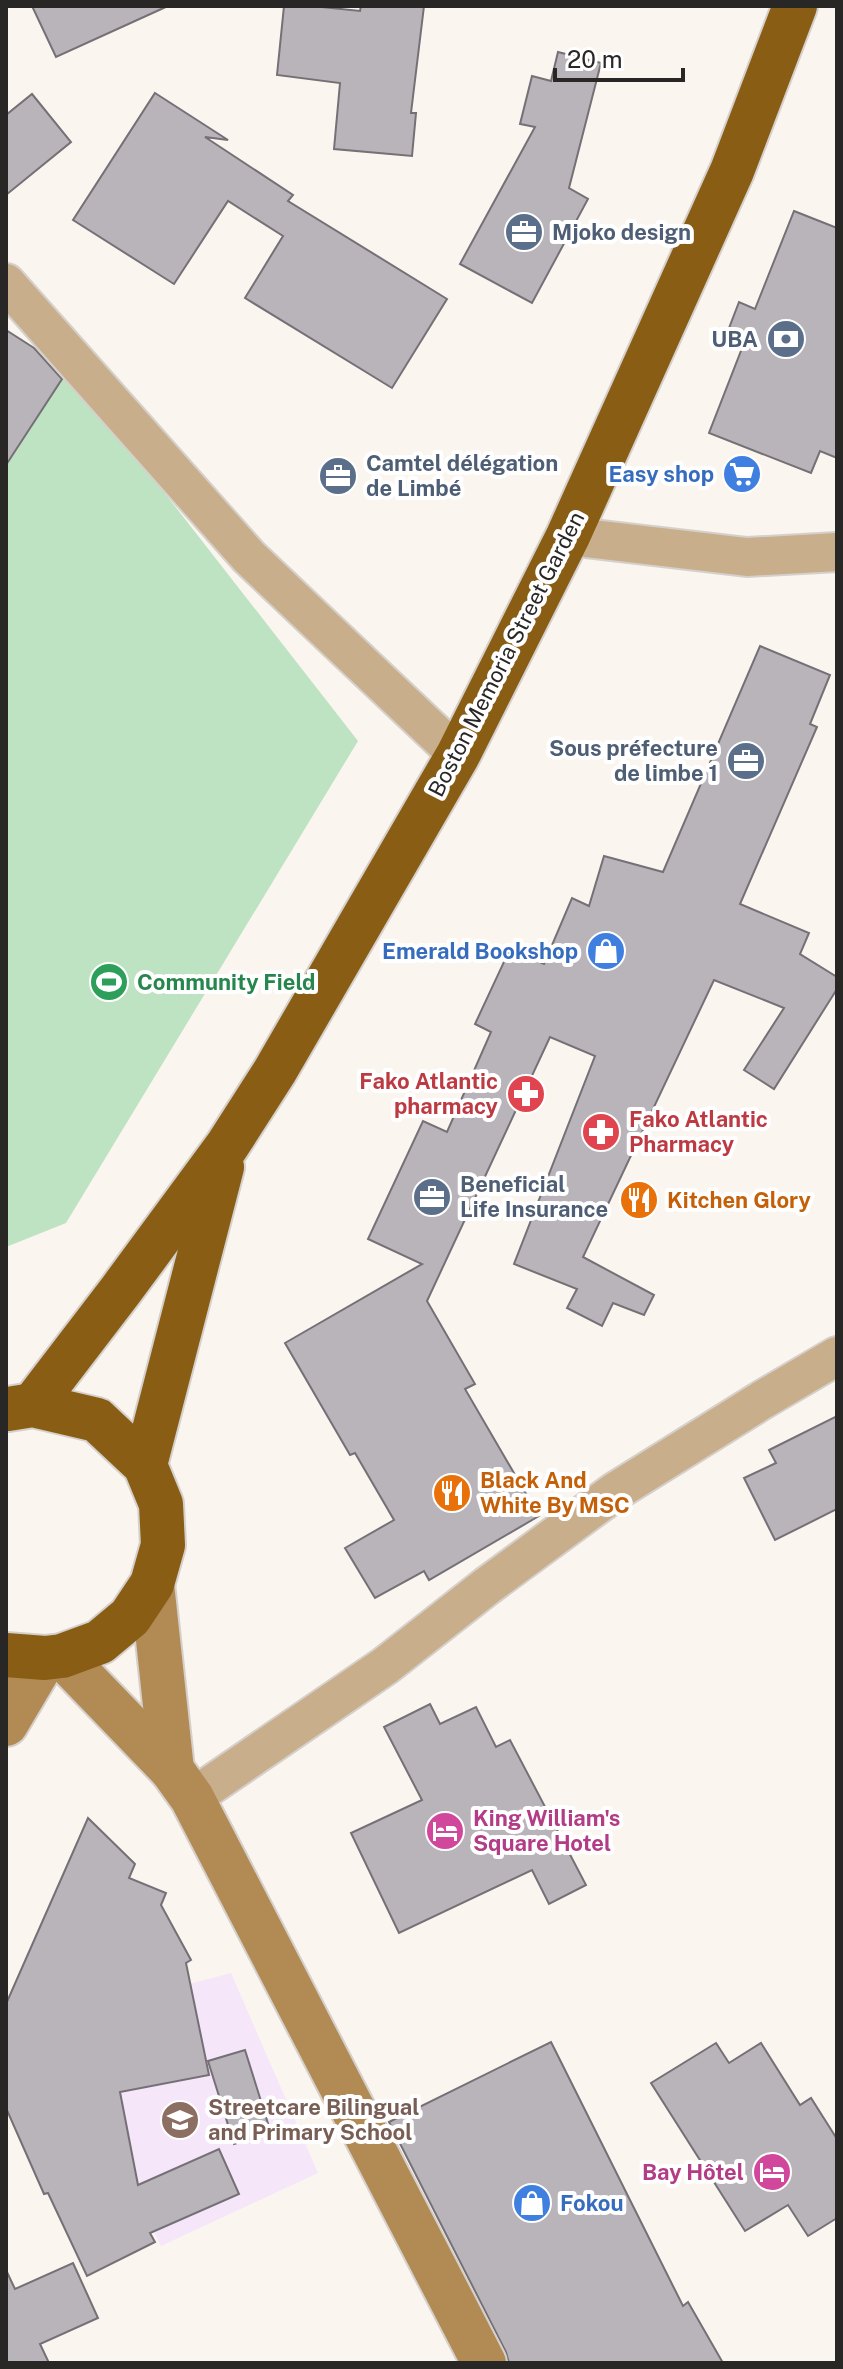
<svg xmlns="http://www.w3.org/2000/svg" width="843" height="2369" font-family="'Public Sans',sans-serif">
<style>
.education{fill:#f5e6fa}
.green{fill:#bde3c2}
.building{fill:#b8b4ba;stroke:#747076;stroke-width:2}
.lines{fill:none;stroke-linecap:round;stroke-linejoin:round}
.street-casing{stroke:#d5d0cb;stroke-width:42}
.secondary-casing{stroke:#d5d0cb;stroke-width:48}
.highway-casing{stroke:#d5d0cb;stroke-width:48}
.street{stroke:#c9ae8b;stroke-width:38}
.secondary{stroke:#b28b54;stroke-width:44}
.highway{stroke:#895d14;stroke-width:44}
.labels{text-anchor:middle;stroke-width:8;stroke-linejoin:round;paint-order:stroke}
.service-label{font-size:22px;font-weight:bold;fill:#4e5e75;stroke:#fff;text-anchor:start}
.shop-label{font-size:22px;font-weight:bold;fill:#366cbe;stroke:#fff;text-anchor:end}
.street-label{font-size:22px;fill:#292725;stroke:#fff}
.leisure-label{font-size:22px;font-weight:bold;fill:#27864d;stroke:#fff;text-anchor:start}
.health-label{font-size:22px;font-weight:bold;fill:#be3a42;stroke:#fff;text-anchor:end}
.food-label{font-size:22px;font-weight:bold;fill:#c56008;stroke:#fff;text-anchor:start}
.hotel-label{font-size:22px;font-weight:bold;fill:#b23c85;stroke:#fff;text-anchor:start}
.education-label{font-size:22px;font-weight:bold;fill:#785e54;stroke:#fff;text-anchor:start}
</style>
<rect width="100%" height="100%" fill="#fbf5ef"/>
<polygon class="education" points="231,1973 318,2173 161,2246 129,2182 76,2014"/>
<polygon class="green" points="68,369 358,741 66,1223 6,1247 6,428 23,439"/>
<g class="building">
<polygon points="32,6 168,6 56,57"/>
<polygon points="284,6 312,6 360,11 361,6 424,6 411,113 416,113 412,156 334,149 340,83 277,75"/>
<polygon points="558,52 601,63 569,188 588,199 532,303 460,264 535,127 520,124 532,76 551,81"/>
<polygon points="155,93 228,140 205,137 293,195 288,201 447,299 392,388 245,298 283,236 228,201 174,284 73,220"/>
<polygon points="32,94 71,142 6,195 6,115"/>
<polygon points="794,211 837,228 837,458 820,451 811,473 709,433 744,343 726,336 739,302 755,309"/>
<polygon points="6,330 34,348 62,379 6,465"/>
<polygon points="760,646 830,675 810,724 817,727 740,904 809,933 800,954 837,977 837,989 774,1089 744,1070 784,1008 714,980 583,1257 654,1295 644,1315 613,1303 602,1326 567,1308 577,1289 514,1264 595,1056 550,1037 427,1301 475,1384 465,1389 539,1516 429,1580 424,1571 375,1598 345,1548 394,1520 355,1453 350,1455 285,1343 422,1264 368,1239 423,1121 447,1132 491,1032 475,1024 510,949 544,964 572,898 589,906 604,856 663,872"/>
<polygon points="837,1416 837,1509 775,1540 744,1478 776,1463 769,1450"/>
<polygon points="430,1704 440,1724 476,1707 496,1747 510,1740 586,1885 549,1904 532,1870 399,1933 351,1833 422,1800 384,1727"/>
<polygon points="88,1818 135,1864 129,1878 166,1893 161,1905 191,1960 186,1963 209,2075 120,2092 138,2185 219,2149 239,2194 150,2233 155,2242 87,2276 48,2193 44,2194 6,2108 6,2004"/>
<polygon points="551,2042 683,2306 688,2302 723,2363 509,2363 506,2352 389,2122"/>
<polygon points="716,2043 729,2063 761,2043 800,2105 811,2098 837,2139 837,2218 808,2236 788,2205 745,2231 651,2083"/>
<polygon points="245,2050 271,2133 234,2144 208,2061"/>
<polygon points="73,2263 98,2318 40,2344 49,2363 6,2363 6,2270 15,2289"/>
</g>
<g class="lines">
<defs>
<g id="street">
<polyline points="6,283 249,557 458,755"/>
<polyline points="568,536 747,557 837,552"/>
<polyline points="192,1798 385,1666 487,1586 616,1491 762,1400 837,1356"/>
</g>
<g id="secondary">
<polyline points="152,1584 172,1770"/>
<polyline points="62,1656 172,1770 192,1798 484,2363"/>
<polyline points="6,1724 45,1658"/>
</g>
<g id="highway">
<polyline points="33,1405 121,1290 227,1146 275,1071 458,755 568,536 732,171 795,6"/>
<polyline points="145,1465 222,1167"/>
<polyline points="6,1655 45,1658 62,1656 100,1642 130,1617 152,1584 163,1545 161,1504 145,1465 97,1420 33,1405 8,1409"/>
</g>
</defs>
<use href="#street" class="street-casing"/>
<use href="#secondary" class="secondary-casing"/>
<use href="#highway" class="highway-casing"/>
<use href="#street" class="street"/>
<use href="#secondary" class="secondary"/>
<use href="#highway" class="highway"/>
</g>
<defs>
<symbol id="office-disc" viewBox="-11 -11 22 22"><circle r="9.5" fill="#5c6f8a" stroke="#fff"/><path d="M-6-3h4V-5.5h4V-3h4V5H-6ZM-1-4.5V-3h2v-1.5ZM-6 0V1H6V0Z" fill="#fff"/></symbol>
<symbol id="bank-disc" viewBox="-11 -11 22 22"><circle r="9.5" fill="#5c6f8a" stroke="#fff"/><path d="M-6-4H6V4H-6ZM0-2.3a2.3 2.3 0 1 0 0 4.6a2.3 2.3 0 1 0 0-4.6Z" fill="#fff"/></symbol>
<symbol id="supermarket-disc" viewBox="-11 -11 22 22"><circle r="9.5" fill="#3f7fe0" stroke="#fff"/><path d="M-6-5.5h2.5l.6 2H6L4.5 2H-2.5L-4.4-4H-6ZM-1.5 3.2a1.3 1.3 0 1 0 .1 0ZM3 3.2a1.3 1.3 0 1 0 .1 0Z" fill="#fff"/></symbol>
<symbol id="shop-disc" viewBox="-11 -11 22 22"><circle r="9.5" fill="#3f7fe0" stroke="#fff"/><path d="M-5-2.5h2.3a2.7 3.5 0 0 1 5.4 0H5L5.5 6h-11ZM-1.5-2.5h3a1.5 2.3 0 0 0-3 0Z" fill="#fff"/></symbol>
<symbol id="stadium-disc" viewBox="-11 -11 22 22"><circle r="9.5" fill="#2e9e5b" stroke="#fff"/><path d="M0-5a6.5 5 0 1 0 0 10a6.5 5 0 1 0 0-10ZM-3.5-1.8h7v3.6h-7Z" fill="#fff"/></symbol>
<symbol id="pharmacy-disc" viewBox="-11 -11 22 22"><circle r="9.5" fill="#e0444e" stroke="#fff"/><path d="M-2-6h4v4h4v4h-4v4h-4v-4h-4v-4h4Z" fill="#fff"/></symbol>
<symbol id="restaurant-disc" viewBox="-11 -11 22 22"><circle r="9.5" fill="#e8710a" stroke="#fff"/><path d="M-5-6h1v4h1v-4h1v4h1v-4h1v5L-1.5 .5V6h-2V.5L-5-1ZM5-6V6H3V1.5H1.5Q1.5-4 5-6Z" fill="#fff"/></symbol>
<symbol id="hotel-disc" viewBox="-11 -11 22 22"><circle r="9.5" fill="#d1479c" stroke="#fff"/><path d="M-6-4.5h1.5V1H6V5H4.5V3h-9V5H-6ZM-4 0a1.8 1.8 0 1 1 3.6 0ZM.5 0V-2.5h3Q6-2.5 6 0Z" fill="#fff"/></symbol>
<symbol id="school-disc" viewBox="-11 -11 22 22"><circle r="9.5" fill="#8d6e63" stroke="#fff"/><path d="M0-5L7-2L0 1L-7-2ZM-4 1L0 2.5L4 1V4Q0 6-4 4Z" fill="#fff"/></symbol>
</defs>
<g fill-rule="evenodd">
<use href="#office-disc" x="502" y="210" width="44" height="44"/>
<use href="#bank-disc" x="764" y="317" width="44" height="44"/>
<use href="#supermarket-disc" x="720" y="452" width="44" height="44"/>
<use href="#office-disc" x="316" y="454" width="44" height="44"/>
<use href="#office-disc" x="724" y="739" width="44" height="44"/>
<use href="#shop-disc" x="584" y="929" width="44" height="44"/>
<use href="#stadium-disc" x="87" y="960" width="44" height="44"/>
<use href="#pharmacy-disc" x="504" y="1072" width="44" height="44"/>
<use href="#pharmacy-disc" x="579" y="1110" width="44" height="44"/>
<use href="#office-disc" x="410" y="1175" width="44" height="44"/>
<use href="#restaurant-disc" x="617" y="1178" width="44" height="44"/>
<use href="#restaurant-disc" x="430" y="1471" width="44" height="44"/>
<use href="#hotel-disc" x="423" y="1809" width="44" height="44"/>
<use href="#school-disc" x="158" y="2098" width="44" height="44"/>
<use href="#hotel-disc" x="750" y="2150" width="44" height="44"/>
<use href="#shop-disc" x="510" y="2181" width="44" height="44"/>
</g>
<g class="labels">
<g class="service-label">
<text x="552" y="240">Mjoko design</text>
<text x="758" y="347" text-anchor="end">UBA</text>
<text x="366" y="471">Camtel délégation<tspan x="366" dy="25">de Limbé</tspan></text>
<text x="718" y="756" text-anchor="end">Sous préfecture<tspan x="718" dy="25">de limbe 1</tspan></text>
<text x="460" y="1192">Beneficial<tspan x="460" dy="25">Life Insurance</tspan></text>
</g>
<g class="shop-label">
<text x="714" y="482">Easy shop</text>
<text x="578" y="959">Emerald Bookshop</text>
<text x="560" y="2211" text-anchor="start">Fokou</text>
</g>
<g class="street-label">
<text transform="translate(506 654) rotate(-63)" y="8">Boston Memoria Street Garden</text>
</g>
<g class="leisure-label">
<text x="137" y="990">Community Field</text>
</g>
<g class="health-label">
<text x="498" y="1089">Fako Atlantic<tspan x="498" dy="25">pharmacy</tspan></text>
<text x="629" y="1127" text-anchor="start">Fako Atlantic<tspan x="629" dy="25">Pharmacy</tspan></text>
</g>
<g class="food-label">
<text x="667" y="1208">Kitchen Glory</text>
<text x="480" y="1488">Black And<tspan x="480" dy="25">White By MSC</tspan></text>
</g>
<g class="hotel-label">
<text x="473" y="1826">King William's<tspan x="473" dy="25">Square Hotel</tspan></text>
<text x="744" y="2180" text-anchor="end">Bay Hôtel</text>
</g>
<g class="education-label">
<text x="208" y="2115">Streetcare Bilingual<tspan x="208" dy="25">and Primary School</tspan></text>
</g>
</g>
<rect width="843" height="2369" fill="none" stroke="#292725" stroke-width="16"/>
<path d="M555 68v12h128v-12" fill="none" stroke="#292725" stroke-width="4"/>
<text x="567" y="68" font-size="24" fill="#292725" stroke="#ffffff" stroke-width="6" paint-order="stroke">20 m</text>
</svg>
